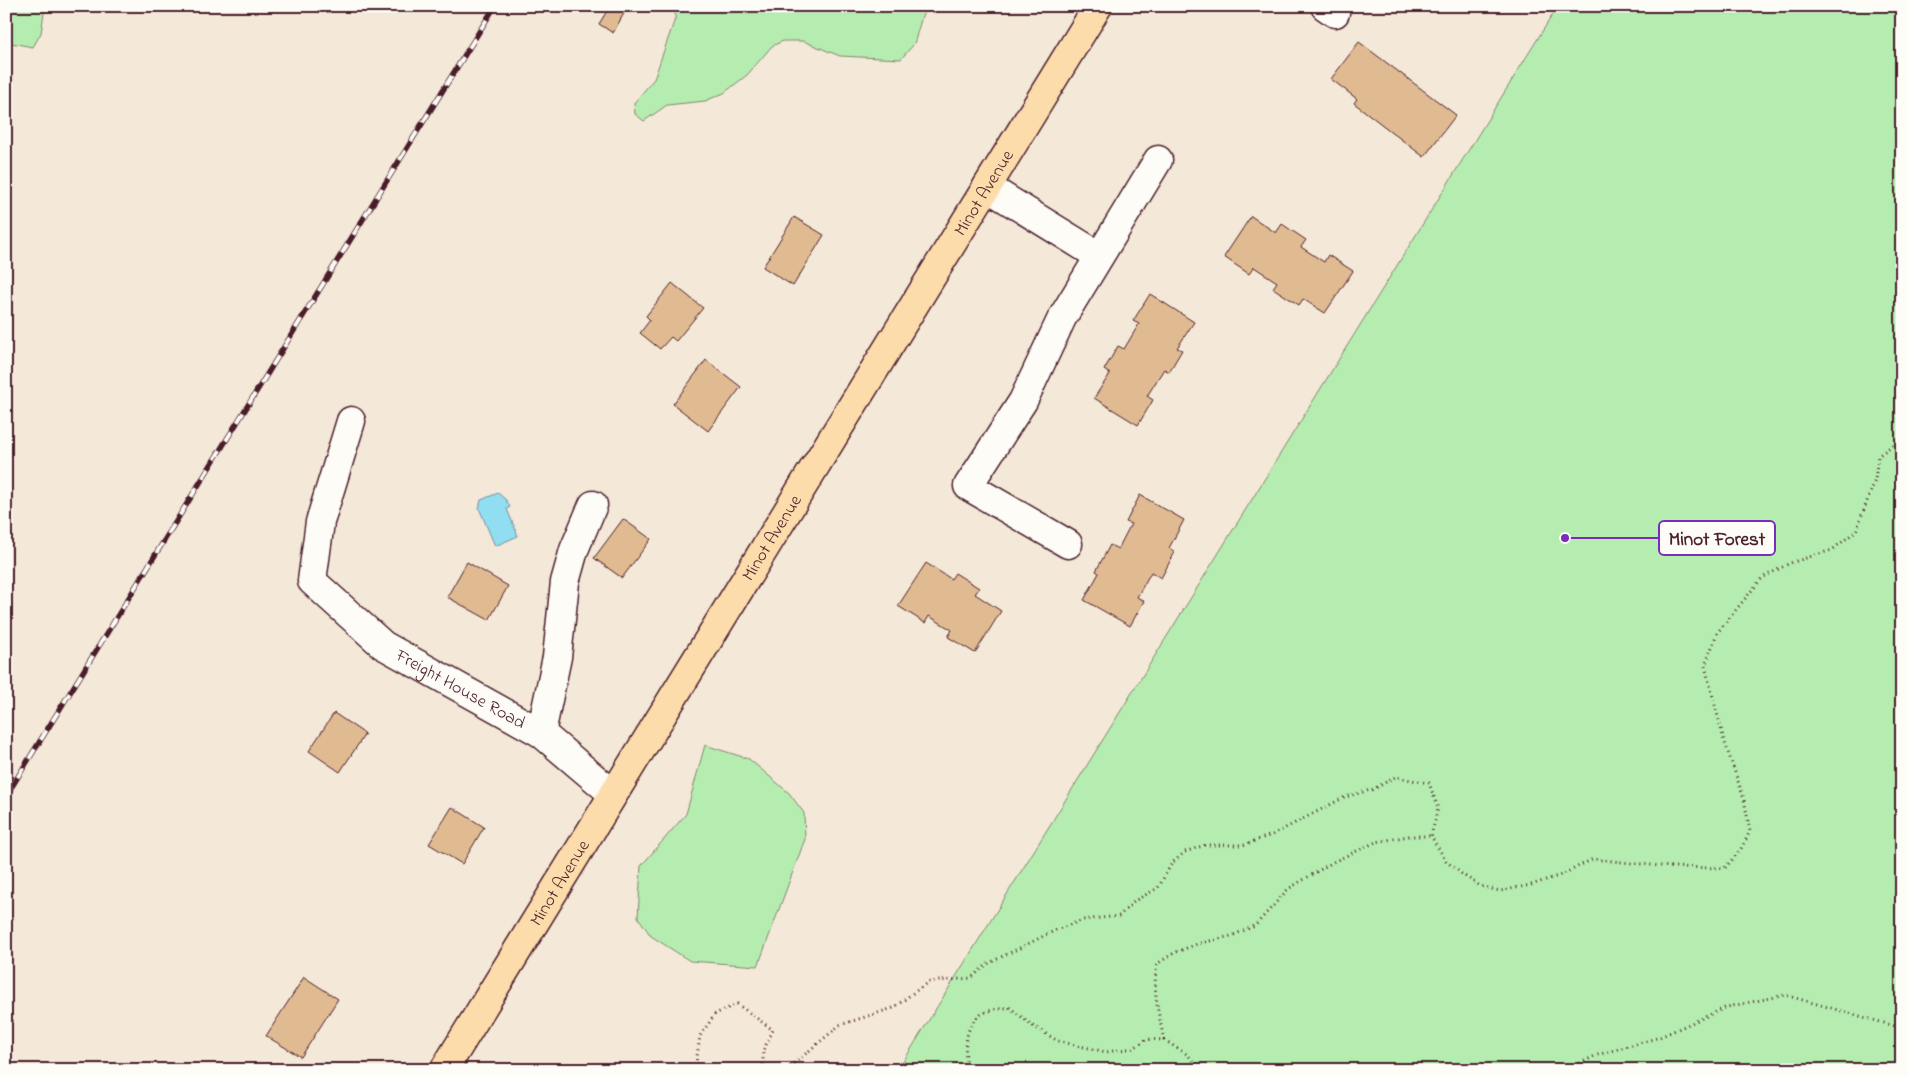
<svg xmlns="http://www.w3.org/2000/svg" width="1908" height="1076" font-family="'Indie Flower',sans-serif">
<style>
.green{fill:#b5edb0;stroke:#80866e}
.water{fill:#91ddf1;stroke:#7591a2}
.building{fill:#e0ba91;stroke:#4a1f2b}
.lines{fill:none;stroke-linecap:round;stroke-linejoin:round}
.minor-casing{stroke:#4a1f2b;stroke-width:31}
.major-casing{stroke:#4a1f2b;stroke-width:31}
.path{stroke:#4a1f2b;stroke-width:3;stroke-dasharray:1 4;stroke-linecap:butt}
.minor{stroke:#fdfcf7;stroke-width:28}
.major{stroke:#fddcac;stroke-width:28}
.rail-casing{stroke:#4a1f2b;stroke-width:5.5}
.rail{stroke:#fdfcf7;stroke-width:4;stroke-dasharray:11;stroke-linecap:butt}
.labels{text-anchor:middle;stroke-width:4;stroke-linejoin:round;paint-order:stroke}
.street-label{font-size:18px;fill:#4a1f2b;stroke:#fdfcf7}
.leader{fill:none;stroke:#7b2cbf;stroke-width:2}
.callout-dot{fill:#7b2cbf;stroke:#fdfcf7;stroke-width:2}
.callout{fill:#fdfcf7;stroke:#7b2cbf;stroke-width:2}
.callout-label{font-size:19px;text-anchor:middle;font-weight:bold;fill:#4a1f2b}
</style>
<rect width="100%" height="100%" fill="#f4e8d8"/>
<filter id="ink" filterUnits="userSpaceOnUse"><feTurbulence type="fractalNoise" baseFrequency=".02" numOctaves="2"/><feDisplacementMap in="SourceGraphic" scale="10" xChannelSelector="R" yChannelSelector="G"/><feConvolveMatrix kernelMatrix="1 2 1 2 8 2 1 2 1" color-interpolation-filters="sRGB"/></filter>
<g filter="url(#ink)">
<g class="green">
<polygon points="6,6 45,6 41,33 33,47 6,42"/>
<polygon points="675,6 927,6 922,16 914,44 901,59 840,56 803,41 783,41 772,46 747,75 724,93 705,101 667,105 644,121 635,114 634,103 654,79 675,19"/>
<polygon points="1558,6 1902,6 1902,1070 898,1070"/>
<polygon points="705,745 749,759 789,793 804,813 805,839 758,966 690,961 651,936 638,917 641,866 686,814"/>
</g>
<polygon class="water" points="498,493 506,500 510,507 507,509 518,536 495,546 479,508 481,500"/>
<g class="building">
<polygon points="610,6 628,6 613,33 599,24"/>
<polygon points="1359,42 1456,115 1424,157 1354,103 1357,99 1331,79"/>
<polygon points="1251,216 1276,233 1282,224 1306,240 1301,247 1324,262 1328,255 1353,271 1325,313 1303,299 1299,305 1273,288 1277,282 1254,267 1249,274 1224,257"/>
<polygon points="794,217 824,235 793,286 763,267"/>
<polygon points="672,283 703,308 676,341 671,337 660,349 640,333 650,320 646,316"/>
<polygon points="1150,294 1194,322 1177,348 1182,350 1169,372 1164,369 1147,396 1153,400 1138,425 1094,398 1110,374 1104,370 1118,346 1124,349 1139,324 1133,321"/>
<polygon points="706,360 741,387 708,431 673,404"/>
<polygon points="1140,495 1184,520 1169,548 1175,552 1161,578 1151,572 1137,597 1144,601 1130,626 1084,600 1099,573 1096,571 1110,545 1118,549 1131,524 1126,522"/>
<polygon points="623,519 651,539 622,578 594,558"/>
<polygon points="467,562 508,586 489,620 447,597"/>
<polygon points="926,563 951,579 955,573 979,588 975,594 1001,611 975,653 948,637 952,630 929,616 925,623 898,606"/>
<polygon points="334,713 365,734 340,772 309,751"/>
<polygon points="452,807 484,827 462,864 429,844"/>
<polygon points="304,977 338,999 301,1057 266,1036"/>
</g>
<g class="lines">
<defs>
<g id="minor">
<polyline points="1325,6 1335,13"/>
<polyline points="987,187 1099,256"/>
<path id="s1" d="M351 421 320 522 312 581 383 645 541 733 613 794"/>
<polyline points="1068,544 968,486 1023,401 1062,318 1158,160"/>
<polyline points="541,733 557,657 565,582 574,550 593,505"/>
</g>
<g id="major">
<path id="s2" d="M444 1070 1098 6"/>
</g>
</defs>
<use href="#minor" class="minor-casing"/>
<use href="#major" class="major-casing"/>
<g class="path">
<path d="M1164 1040C1159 1015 1152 990 1157 964L1174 953 1197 944 1231 936 1255 926 1288 889 1333 862 1376 842 1409 836H1431"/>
<polyline points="695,1070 700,1036 715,1014 737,1004 773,1030 763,1051 763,1066 775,1070"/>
<polyline points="786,1070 840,1025 893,1008 928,982 971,978 989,963 1056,930 1083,920 1119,916 1136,900 1158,888 1172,863 1185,852 1205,845 1243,845 1272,835 1345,797 1374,789 1395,777 1429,783 1438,808 1431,836 1446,861 1463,875 1480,886 1500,891 1531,885 1561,875 1593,859 1670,867 1725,868 1741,849 1750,831 1744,799 1724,740 1705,666 1717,633 1762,578 1790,563 1832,550 1856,531 1875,480 1878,456 1902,438"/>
<path d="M968 1070C963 1051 964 1020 986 1012 993 1009 1002 1009 1009 1007L1033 1026 1058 1041 1106 1052 1134 1048 1147 1039 1164 1040 1188 1055 1201 1070"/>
<polyline points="1566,1070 1597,1055 1660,1037 1727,1007 1785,995 1902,1028"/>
</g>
<use href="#minor" class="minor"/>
<use href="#major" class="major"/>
<defs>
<polyline id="rail" points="6,796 495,6"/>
</defs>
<use href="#rail" class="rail-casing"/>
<use href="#rail" class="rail"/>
</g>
</g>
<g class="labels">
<g class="street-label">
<text dy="6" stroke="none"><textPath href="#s2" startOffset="1030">Minot Avenue</textPath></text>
<text dy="6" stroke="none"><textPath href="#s2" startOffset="625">Minot Avenue</textPath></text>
<text dy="6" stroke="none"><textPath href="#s1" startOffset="350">Freight House Road</textPath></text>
<text dy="6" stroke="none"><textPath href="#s2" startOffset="220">Minot Avenue</textPath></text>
</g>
</g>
<path class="leader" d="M1565 538L1659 538"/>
<circle class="callout-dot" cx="1565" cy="538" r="5"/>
<rect class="callout" x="1659" y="521" width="116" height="34" rx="5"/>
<g class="callout-label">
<text x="1717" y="545">Minot Forest</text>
</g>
<rect width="1908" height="1076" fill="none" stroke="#fdfcf7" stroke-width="25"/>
<rect x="12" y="12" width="1883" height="1051" fill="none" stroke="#4a1f2b" stroke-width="2" filter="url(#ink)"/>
</svg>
